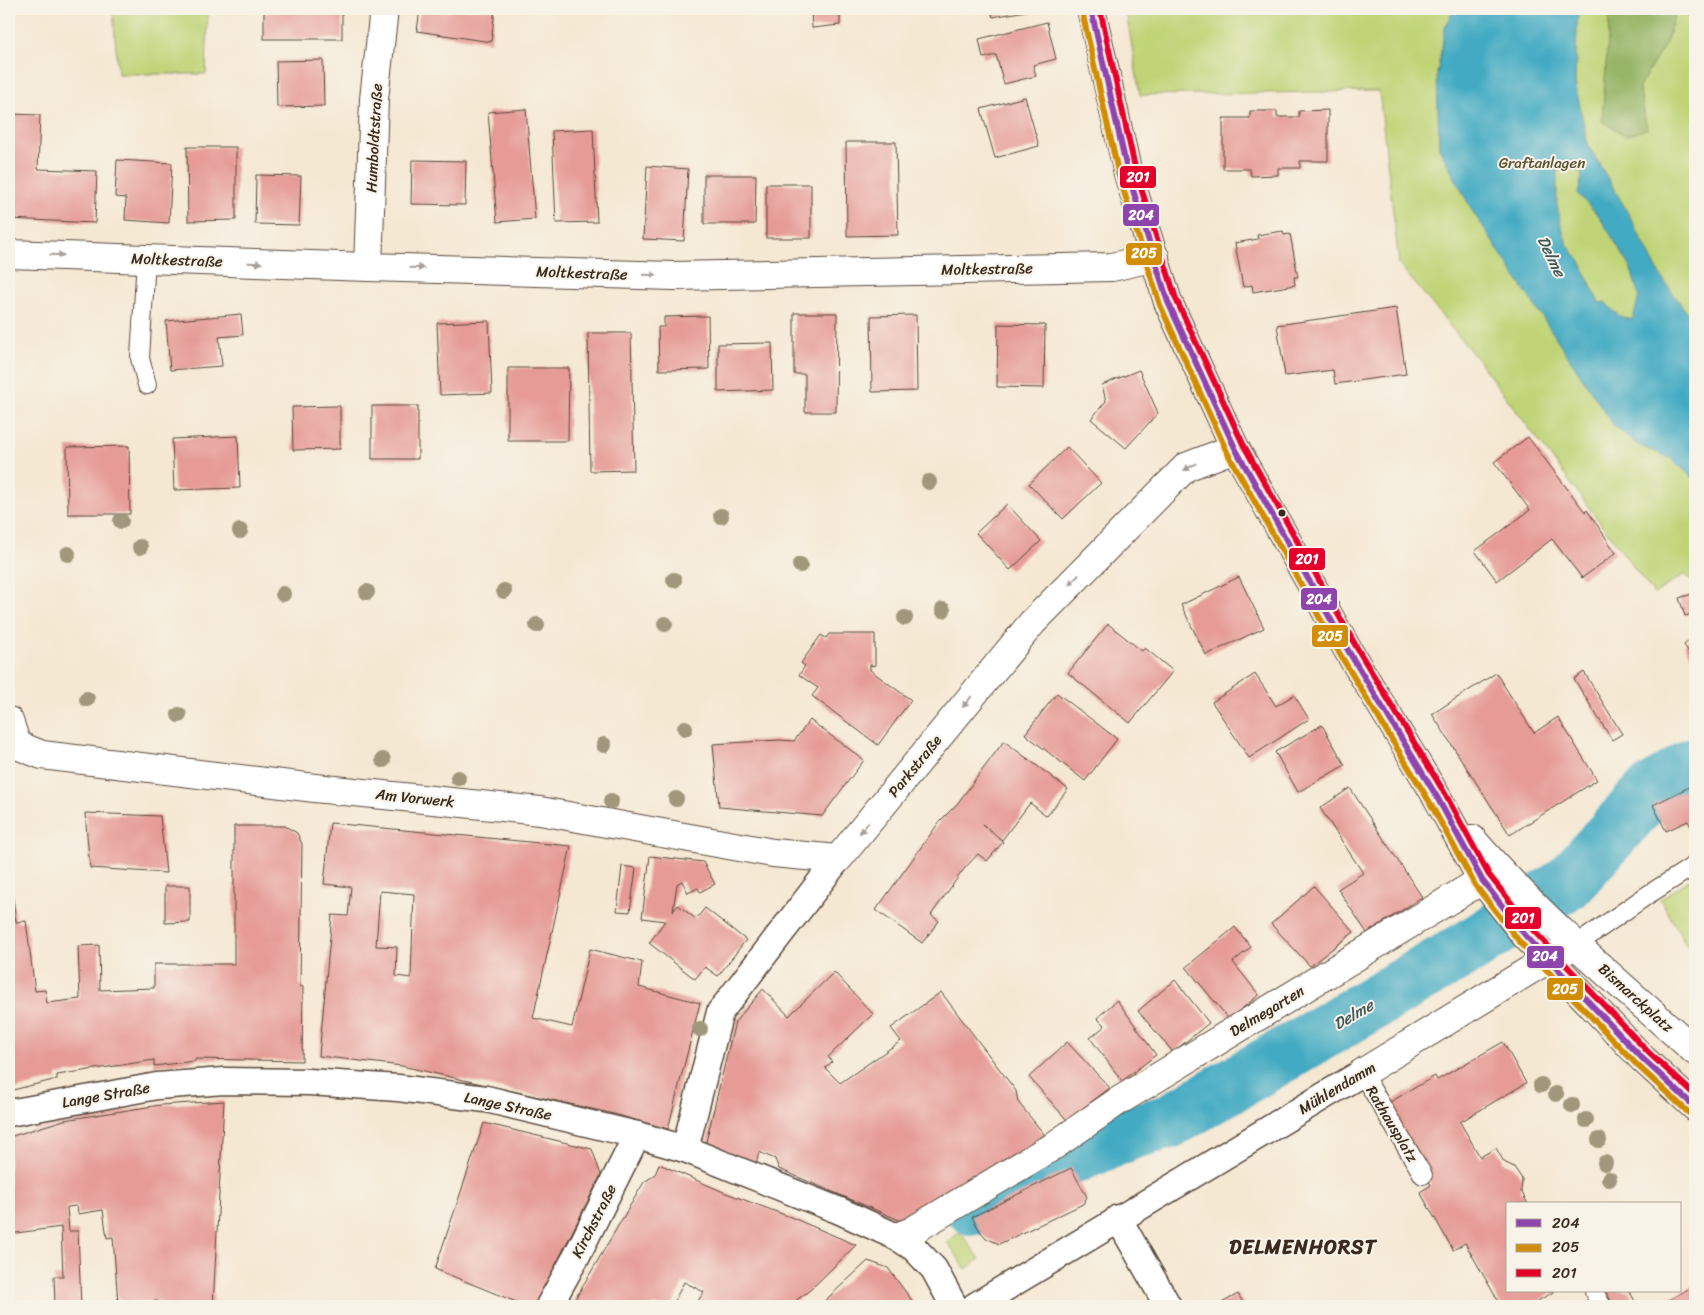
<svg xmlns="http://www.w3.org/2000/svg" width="1704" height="1315" font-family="Sriracha,sans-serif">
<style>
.green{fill:#c0d477;stroke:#7e7f4a}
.forest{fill:#98b668;stroke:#6a7043}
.water{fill:#43aac3;stroke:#3f6a70;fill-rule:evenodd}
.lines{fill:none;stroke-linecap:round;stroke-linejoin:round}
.river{stroke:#43aac3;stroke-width:55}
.building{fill:#e69b96;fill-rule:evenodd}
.service-casing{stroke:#574639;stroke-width:20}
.pedestrian-casing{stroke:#574639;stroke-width:29}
.minor-casing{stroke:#574639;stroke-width:30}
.secondary-casing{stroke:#574639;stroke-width:30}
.service{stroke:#fff;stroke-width:18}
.pedestrian{stroke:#fff;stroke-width:26}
.minor{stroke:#fff;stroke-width:28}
.secondary{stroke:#fff;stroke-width:28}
.bus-1-casing{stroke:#f7f3e8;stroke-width:10}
.bus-2-casing{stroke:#f7f3e8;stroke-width:10}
.bus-3-casing{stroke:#f7f3e8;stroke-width:10}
.bus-1{stroke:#8e44ad;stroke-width:6}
.bus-2{stroke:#d18d06;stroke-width:6}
.bus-3{stroke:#e4002b;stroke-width:6}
.tree{fill:#a1977c}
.oneway{fill:#a79f9a}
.bus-dot{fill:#3b2a1e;stroke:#f7f3e8;stroke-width:2}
.labels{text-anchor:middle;stroke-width:4;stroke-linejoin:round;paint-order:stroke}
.street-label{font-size:15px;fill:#3b2a1e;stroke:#f7f3e8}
.park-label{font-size:15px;fill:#5c5434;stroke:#f7f3e8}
.water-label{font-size:16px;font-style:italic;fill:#3e5758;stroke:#f7f3e8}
.district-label{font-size:20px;font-weight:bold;letter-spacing:1px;fill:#3b2a1e;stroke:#f7f3e8}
.line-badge{stroke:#f7f3e8;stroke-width:2}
.badge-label{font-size:14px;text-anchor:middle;font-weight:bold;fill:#fff}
</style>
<rect width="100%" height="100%" fill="#f7f3e8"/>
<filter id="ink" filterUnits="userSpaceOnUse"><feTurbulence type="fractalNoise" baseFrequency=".02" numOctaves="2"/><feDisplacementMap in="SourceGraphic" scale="10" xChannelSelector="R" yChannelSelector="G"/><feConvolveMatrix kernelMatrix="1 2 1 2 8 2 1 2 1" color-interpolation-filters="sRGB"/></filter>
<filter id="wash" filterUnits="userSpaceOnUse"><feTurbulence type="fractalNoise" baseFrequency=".0096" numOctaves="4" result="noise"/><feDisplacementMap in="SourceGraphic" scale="20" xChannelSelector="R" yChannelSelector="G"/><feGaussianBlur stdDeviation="1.12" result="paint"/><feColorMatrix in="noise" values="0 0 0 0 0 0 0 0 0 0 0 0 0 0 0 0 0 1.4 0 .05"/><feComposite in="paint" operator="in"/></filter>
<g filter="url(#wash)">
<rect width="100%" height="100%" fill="#f5e8d3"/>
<g class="green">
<polygon points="113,9 208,9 206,74 118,74"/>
<polygon points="1137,9 1695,9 1695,586 1685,574 1654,594 1478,360 1399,264 1379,91 1140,95 1126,11"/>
<polygon points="1695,876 1695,959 1660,899"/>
<polygon points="960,1232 980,1259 966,1269 947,1242"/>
</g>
<polygon class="forest" points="1610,9 1676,9 1667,41 1639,87 1647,129 1626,136 1602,121"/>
<path class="water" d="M1454 9H1578L1575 82 1588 145 1626 209 1660 275 1695 324V479L1670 458 1638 445 1614 426 1473 212 1439 148 1437 74 1445 27ZM1563 163H1575L1582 176 1578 194 1599 216 1630 266 1639 296 1633 319C1621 320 1613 311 1605 302L1599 303 1581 263 1567 244 1561 225 1557 205V173Z"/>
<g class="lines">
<polyline class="river" points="973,1208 1068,1159 1132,1132 1168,1122 1471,946 1568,883 1648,794 1695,764"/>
</g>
<g id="blocks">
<g class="building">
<rect x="264" y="9" width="78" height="30"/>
<polygon points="420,9 495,9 491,42 417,31"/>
<polygon points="811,9 840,9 840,25 812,28"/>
<polygon points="991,9 1031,9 1031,10 993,17"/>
<polygon points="1047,22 1056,59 1033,65 1036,76 1004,84 996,55 983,58 979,39"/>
<polygon points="323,60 324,106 277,107 276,61"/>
<polygon points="1025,97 1039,146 995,158 981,109"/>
<polygon points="526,109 535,219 497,222 488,112"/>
<polygon points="1328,110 1328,161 1300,161 1300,168 1278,168 1278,175 1251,176 1250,169 1223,169 1223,118 1250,118 1250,111 1277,111 1277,117 1299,117 1299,111"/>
<polygon points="9,114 40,115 38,169 97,171 95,223 9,219"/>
<polygon points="593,129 597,222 556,223 552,131"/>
<polygon points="846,142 896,142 898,235 847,236"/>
<polygon points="187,147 236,147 236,220 188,221"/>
<polygon points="117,160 172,163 169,223 125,220 126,198 115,197"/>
<polygon points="412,160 466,161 465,205 411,204"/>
<polygon points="647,166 688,169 684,241 643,239"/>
<polygon points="256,175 301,176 299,225 255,224"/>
<polygon points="704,175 756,175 755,224 704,224"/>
<rect x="766" y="184" width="45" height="54"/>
<polygon points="1283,231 1284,235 1290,234 1298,277 1294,277 1295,285 1253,292 1252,285 1243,287 1235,243 1258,239 1257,235"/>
<polygon points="1396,308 1406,374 1335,384 1333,370 1285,376 1277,325"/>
<polygon points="794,313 837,313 836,412 805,412 805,374 794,374"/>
<polygon points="241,314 243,335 219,337 222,366 170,370 166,321"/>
<polygon points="916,315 917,391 872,392 871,316"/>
<polygon points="708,316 709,369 659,370 658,327 664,327 664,317"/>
<polygon points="489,321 492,393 440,395 437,323"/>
<polygon points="998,324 1045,325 1044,388 997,387"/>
<polygon points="588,333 631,333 634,470 590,471"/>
<polygon points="772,343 773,390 718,392 718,344"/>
<polygon points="508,368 569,368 568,441 508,441"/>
<polygon points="1139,370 1158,413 1126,448 1091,419 1106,401 1102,385"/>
<polygon points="340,406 340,449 293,450 292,407"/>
<rect x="372" y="406" width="46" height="53"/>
<polygon points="238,436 240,488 174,490 172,439"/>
<polygon points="1528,437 1585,512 1587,510 1616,553 1582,578 1552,539 1497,581 1475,551 1530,510 1494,462"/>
<polygon points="129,446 130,514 68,514 67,447"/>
<polygon points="1067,447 1101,483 1063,519 1029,484"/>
<polygon points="1007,504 1041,541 1010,570 976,533"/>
<polygon points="1239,577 1264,628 1206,655 1181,605"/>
<polygon points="1692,594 1695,604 1695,613 1685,616 1679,598"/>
<polygon points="1108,624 1142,651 1145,648 1173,671 1130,723 1068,673"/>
<polygon points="829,634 875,634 875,666 870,665 870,670 911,700 878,745 812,696 818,688 799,675 805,666 801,663 821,635 826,638"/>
<polygon points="1695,635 1695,661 1684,645"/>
<polygon points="1584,672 1622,734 1612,740 1574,679"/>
<polygon points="1496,673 1534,733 1558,717 1597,780 1510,835 1432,714"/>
<polygon points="1255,674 1276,706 1294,695 1309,719 1249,758 1212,702"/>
<polygon points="1057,693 1117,739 1085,781 1025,734"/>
<polygon points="810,720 864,760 822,816 719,807 713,744 779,740 794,741"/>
<polygon points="1322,725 1345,765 1298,792 1275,752"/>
<polygon points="1004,741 1068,789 1047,816 1030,803 1002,840 982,824 1003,842 987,861 978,854 964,869 931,915 939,921 922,943 876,910 940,821 957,804"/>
<polygon points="1695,784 1695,835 1688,821 1666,831 1653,805"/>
<polygon points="1350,788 1422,897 1367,933 1338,889 1363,873 1320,808"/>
<polygon points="85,813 160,816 166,873 90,868"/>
<path d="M330 823 571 846 533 1018 572 1027 590 949 642 962 639 987 700 1003 668 1129 614 1114 402 1066 319 1056 332 915 348 916 351 887 324 884ZM380 891 414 894 411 978 396 976 397 947 376 946Z"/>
<polygon points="234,826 285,826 297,833 302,844 300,986 303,987 302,1061 195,1059 195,1061 154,1066 154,1060 57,1075 57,1079 9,1091 9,891 12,891 16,922 26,921 35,991 45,990 47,1003 80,999 78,946 99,945 100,990 154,988 154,964 234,964"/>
<polygon points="650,856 703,862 715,884 700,892 698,888 688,893 682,881 677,884 673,911 678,905 696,919 705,908 746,940 718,976 705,967 695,979 649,943 665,921 642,918"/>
<polygon points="622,866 636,868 630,912 617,911"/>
<polygon points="165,886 190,886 190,922 165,923"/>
<polygon points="1314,886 1354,932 1310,966 1271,924"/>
<polygon points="1235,927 1251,947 1233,962 1259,995 1229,1019 1186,967"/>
<polygon points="834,972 873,1014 828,1057 832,1062 825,1068 840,1083 901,1041 891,1028 941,992 1016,1091 1018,1102 1044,1134 1044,1144 911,1225 779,1169 775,1159 759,1152 756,1164 705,1146 735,1022 763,989 789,1016"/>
<polygon points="1175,980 1209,1023 1173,1052 1138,1011"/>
<polygon points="1117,1000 1156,1055 1122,1081 1090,1038 1105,1026 1097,1018"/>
<polygon points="1067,1042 1110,1088 1067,1120 1029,1077"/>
<polygon points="1503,1042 1526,1083 1460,1122 1480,1157 1496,1148 1504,1162 1514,1167 1522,1179 1521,1191 1528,1204 1508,1204 1508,1291 1555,1291 1529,1306 1501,1306 1465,1243 1453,1250 1420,1192 1431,1185 1385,1105 1435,1076 1437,1080"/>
<polygon points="224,1101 213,1306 158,1306 158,1301 118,1303 113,1237 107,1238 103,1210 78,1214 77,1206 67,1207 69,1231 78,1231 81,1306 55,1306 54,1276 63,1276 61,1227 9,1234 9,1137 64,1120 160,1105"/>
<polygon points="484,1123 592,1149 601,1175 535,1306 526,1306 435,1269"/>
<polygon points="659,1164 726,1193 793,1218 856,1245 810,1290 789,1306 706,1306 698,1301 704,1292 684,1282 672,1306 571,1306 644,1182 655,1175"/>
<polygon points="1071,1168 1087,1197 1083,1204 999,1244 986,1238 980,1231 972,1217"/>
<polygon points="868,1261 888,1268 916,1306 819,1306"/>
<polygon points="1695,1285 1695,1306 1658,1306"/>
<polygon points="1605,1291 1629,1291 1638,1306 1614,1306"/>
<polygon points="1238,1294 1245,1306 1216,1306"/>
</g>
</g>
</g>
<g filter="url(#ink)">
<use href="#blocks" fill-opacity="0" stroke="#574639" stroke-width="1"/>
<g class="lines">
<defs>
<g id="service">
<polyline points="146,259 140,358 147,385"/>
<polyline points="1576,945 1646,896 1695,865"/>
<polyline points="1362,1073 1423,1175"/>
<polyline points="1594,1292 1602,1306"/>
</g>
<g id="pedestrian">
<polyline points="9,1113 157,1086 224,1081 309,1082 398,1088 486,1099 637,1135 685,1149 840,1211 897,1237 914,1248 934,1269 954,1306"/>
<polyline points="685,1149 720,1012 838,859"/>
<polyline points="1118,1218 1168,1306"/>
<polyline points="549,1306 576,1257 637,1135"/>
<polyline points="975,1306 1362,1073"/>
</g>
<g id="minor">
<polyline points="9,254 368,267 674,276 1112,267 1155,257"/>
<polyline points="368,267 374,99 384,9"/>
<polyline points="9,721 17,745 42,755 315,788 540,811 773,853 838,859 1032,623 1186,467 1235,448"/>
<polyline points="1362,1073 1548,959 1576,945"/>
<polyline points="1055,1145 1117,1102 1482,880"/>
<polyline points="897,1237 912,1231 1047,1150"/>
</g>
<g id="secondary">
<polyline points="1091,9 1128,174 1168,302 1235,448 1349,652 1437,797 1482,880 1525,935 1548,959 1643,1059 1695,1107"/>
<path d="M1472 839C1539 917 1619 983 1695 1051"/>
</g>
</defs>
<use href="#service" class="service-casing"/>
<use href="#pedestrian" class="pedestrian-casing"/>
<use href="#minor" class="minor-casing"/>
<use href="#secondary" class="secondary-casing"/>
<use href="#service" class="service"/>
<use href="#pedestrian" class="pedestrian"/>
<use href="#minor" class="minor"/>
<use href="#secondary" class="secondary"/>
<defs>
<polyline id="bus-1" points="1091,9 1128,174 1168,302 1235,448 1349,652 1437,797 1482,880 1525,935 1643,1059 1695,1107"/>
<polyline id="bus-2" points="1082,11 1119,176 1160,305 1227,452 1341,656 1429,801 1475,885 1519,941 1637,1065 1689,1113"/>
<polyline id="bus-3" points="1100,9 1136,172 1176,299 1243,444 1357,648 1444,792 1489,875 1532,929 1649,1053 1695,1095"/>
</defs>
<use href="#bus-1" class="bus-1-casing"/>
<use href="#bus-2" class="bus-2-casing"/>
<use href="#bus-3" class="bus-3-casing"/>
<use href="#bus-1" class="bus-1"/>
<use href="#bus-2" class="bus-2"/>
<use href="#bus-3" class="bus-3"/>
</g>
<g class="tree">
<circle cx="929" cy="482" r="8"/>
<circle cx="721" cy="516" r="8"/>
<circle cx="121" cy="521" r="8"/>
<circle cx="240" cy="531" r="8"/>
<circle cx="140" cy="547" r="8"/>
<circle cx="68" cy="554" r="8"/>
<circle cx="800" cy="565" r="8"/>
<circle cx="674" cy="580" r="8"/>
<circle cx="504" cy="591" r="8"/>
<circle cx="367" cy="592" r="8"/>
<circle cx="283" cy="594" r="8"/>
<circle cx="943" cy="610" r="8"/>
<circle cx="905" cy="618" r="8"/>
<circle cx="665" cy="624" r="8"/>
<circle cx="537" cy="625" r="8"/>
<circle cx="87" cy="699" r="8"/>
<circle cx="179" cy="715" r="8"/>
<circle cx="685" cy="728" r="8"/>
<circle cx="604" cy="745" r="8"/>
<circle cx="383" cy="760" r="8"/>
<circle cx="458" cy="778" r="8"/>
<circle cx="676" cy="799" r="8"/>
<circle cx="611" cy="801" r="8"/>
<circle cx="700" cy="1029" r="8"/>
<circle cx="1541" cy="1085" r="8"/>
<circle cx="1556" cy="1094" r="8"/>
<circle cx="1572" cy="1105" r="8"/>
<circle cx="1586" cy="1120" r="8"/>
<circle cx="1599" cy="1140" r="8"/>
<circle cx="1605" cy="1163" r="8"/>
<circle cx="1609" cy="1179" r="8"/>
</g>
<defs><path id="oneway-solid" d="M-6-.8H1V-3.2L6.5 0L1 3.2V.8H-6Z" transform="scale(1.25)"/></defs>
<g class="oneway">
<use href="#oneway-solid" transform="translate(57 255) rotate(2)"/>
<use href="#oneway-solid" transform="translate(255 263) rotate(2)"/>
<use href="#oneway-solid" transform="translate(417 268) rotate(2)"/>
<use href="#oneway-solid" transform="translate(650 275) rotate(2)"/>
<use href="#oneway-solid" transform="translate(1190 467) rotate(151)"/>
<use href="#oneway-solid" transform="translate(1074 580) rotate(134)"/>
<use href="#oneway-solid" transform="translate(967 702) rotate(129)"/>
<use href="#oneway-solid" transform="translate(864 828) rotate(129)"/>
</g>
</g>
<circle class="bus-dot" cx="1282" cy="513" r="4.5"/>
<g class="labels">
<g class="street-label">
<text transform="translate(374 138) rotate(-87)" y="5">Humboldtstraße</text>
<text transform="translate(177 260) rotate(2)" y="5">Moltkestraße</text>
<text transform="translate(987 269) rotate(-1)" y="5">Moltkestraße</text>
<text transform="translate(582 273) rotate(2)" y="5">Moltkestraße</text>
<text transform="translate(915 766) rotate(-51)" y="5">Parkstraße</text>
<text transform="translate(415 798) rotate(6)" y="5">Am Vorwerk</text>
<text transform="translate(1636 998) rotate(42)" y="5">Bismarckplatz</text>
<text transform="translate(1267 1011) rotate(-31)" y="5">Delmegarten</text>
<text transform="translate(1337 1088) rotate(-31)" y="5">Mühlendamm</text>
<text transform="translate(106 1095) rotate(-10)" y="5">Lange Straße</text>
<text transform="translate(508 1106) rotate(12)" y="5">Lange Straße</text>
<text transform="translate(1392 1124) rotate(59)" y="5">Rathausplatz</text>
<text transform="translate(594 1221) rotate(-63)" y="5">Kirchstraße</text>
</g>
<g class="park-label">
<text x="1542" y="168">Graftanlagen</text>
</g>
<g class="water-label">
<text transform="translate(1552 256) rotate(64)" y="6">Delme</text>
<text transform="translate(1353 1014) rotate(-30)" y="6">Delme</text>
</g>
<g class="district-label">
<text x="1303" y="1254">DELMENHORST</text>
</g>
</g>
<g class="line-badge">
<rect x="1119" y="165" width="38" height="24" rx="5" fill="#e4002b"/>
<rect x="1122" y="203" width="38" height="24" rx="5" fill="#8e44ad"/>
<rect x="1125" y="242" width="38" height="24" rx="5" fill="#d18d06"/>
<rect x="1288" y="547" width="38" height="24" rx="5" fill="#e4002b"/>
<rect x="1300" y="587" width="38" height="24" rx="5" fill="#8e44ad"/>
<rect x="1311" y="624" width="38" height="24" rx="5" fill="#d18d06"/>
<rect x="1504" y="906" width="38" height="24" rx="5" fill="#e4002b"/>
<rect x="1526" y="945" width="39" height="24" rx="5" fill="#8e44ad"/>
<rect x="1546" y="977" width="38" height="24" rx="5" fill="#d18d06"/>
</g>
<g class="badge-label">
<text x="1138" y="182">201</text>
<text x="1141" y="220">204</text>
<text x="1144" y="258">205</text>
<text x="1307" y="564">201</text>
<text x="1319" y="604">204</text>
<text x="1330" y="641">205</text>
<text x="1523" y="923">201</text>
<text x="1545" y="961">204</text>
<text x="1565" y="994">205</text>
</g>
<rect width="1704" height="1315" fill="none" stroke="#f7f3e8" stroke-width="30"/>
<rect x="1506" y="1202" width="175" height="90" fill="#f7f3e8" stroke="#aca397"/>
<rect x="1516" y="1219" width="25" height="8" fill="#8e44ad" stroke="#aca397"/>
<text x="1552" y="1228" font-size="15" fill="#3b2a1e">204</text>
<rect x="1516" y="1244" width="25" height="8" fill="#d18d06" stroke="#aca397"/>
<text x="1552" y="1252" font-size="15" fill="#3b2a1e">205</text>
<rect x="1516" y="1269" width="25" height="8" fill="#e4002b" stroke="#aca397"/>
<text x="1552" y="1278" font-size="15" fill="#3b2a1e">201</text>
</svg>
